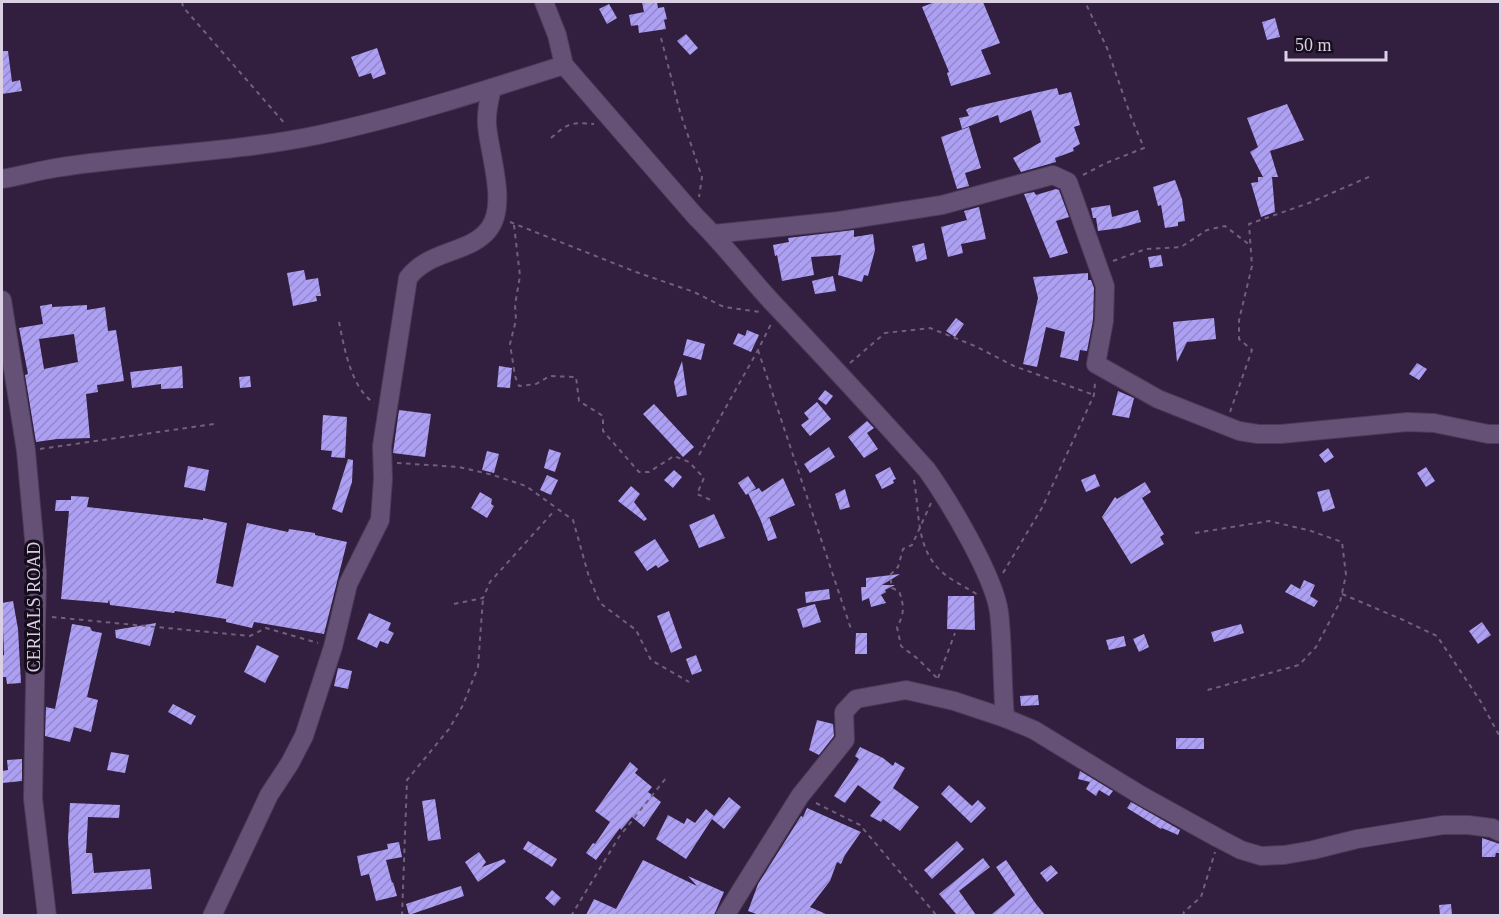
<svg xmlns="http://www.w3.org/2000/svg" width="1502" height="917" font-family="'Times New Roman',serif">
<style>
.building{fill:url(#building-hatch);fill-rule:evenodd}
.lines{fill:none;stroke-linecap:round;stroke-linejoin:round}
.minor-casing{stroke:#4b3b57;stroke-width:20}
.path{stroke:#71607d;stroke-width:2;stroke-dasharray:4.5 4.5;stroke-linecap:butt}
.minor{stroke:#665176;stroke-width:18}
.labels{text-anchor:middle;stroke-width:6;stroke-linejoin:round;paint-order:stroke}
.street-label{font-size:18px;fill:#dbcfe4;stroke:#150d1b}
</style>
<defs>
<pattern id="building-hatch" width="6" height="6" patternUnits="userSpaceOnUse" patternTransform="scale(1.5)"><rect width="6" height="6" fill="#ada0f4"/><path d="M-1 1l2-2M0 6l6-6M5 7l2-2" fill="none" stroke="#9288c8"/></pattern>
</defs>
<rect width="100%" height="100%" fill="#321e3f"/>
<g class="building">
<polygon points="642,2 657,2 658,8 664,7 667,19 664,20 666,29 639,33 638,25 631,26 629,15 644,12"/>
<polygon points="935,2 983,2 1000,43 981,50 991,74 951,86 947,73 949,72 922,7"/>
<polygon points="609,4 617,18 607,24 599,9"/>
<polygon points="1275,18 1280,37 1267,40 1262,22"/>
<polygon points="686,34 698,48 690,55 677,41"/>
<polygon points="377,48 386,74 373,79 371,73 359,77 351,57"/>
<polygon points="2,51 8,51 12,82 20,80 22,91 2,94"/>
<polygon points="1057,88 1059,95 1071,92 1080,125 1074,127 1080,144 1073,148 1074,151 1055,158 1056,162 1021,172 1013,158 1041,142 1031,110 1000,123 998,115 962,129 959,118 969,116 966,110 969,108"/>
<polygon points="1287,104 1304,140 1270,151 1278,177 1272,177 1275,212 1261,217 1251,183 1258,182 1258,177 1263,177 1250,152 1258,147 1247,118"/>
<polygon points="969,127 981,168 965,173 969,186 957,189 941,137"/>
<polygon points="1175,180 1182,199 1185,221 1178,222 1178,226 1165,228 1161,205 1158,206 1153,187"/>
<polygon points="1056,189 1059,190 1069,217 1056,221 1068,253 1050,258 1024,194 1034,192 1036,195"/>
<polygon points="1110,205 1112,217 1138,210 1141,222 1120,228 1098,231 1096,218 1093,218 1091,208"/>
<polygon points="979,207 986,239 961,244 963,253 948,257 941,227 967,220 964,211"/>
<polygon points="854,230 854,237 873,234 875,250 868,276 864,275 862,282 838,275 841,255 811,257 814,275 782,281 777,255 775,256 773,245 789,242 788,238"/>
<polygon points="924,243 927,259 916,262 912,246"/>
<polygon points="1161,255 1163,266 1150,268 1148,257"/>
<polygon points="304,270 306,280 318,278 321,296 316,296 317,301 293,306 287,273"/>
<polygon points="1088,273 1088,280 1091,280 1094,288 1093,320 1087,351 1080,350 1078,361 1060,357 1065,332 1046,327 1037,367 1023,364 1038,298 1033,277"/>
<polygon points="833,276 836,291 815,294 812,281"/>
<path d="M52 304V307L87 305V310L105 307 108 331 116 330 124 381 97 385 98 392 86 394 90 438 57 439 36 442 25 375 28 374 19 328 43 324 40 306ZM74 334 78 362 44 369 39 339Z"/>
<polygon points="956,318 964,324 955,337 946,331"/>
<polygon points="1214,318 1216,339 1187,342 1177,362 1173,322"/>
<polygon points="747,330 759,335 751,352 733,344 738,333 745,336"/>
<polygon points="687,339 705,344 701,360 683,355"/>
<polygon points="682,361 687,395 677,397 674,382"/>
<polygon points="1417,363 1427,369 1419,380 1409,374"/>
<polygon points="182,366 183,388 161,389 161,384 132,388 130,372"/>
<polygon points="499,366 512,368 510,388 497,387"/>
<polygon points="250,376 251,387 240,388 239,377"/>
<polygon points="825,390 833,396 826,405 818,399"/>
<polygon points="1118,391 1134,398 1129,418 1112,415"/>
<polygon points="817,402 831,419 810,436 801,425 809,419 804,413"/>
<polygon points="654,404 694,447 683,457 643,414"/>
<polygon points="399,410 431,414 425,457 393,453"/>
<polygon points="323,415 347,417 345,458 331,457 332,451 321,450"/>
<polygon points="867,421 874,428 867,433 878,449 864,458 848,437"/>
<polygon points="829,447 835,457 810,473 804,464"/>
<polygon points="1328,448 1334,457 1325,463 1319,455"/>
<polygon points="549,449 561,453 555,472 544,468"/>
<polygon points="487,451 499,454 494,473 482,470"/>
<polygon points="348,459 353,460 352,482 342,513 332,509"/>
<polygon points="188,466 209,470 205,491 184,487"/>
<polygon points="890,467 896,479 893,480 894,483 882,489 875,475"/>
<polygon points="1426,467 1435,481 1426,487 1417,473"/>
<polygon points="674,470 682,477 673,488 664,480"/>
<polygon points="1095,474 1100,486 1086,492 1081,480"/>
<polygon points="547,475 558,480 551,495 540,490"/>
<polygon points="748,476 756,488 746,495 738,483"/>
<polygon points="783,478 795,505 766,519 769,517 777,538 768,541 761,521 748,493 759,488 762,492"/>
<polygon points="1145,482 1151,492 1142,498 1164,534 1160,537 1164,544 1131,564 1102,517 1115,497 1117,499"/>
<polygon points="631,486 640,494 634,502 647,519 644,521 618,501"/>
<polygon points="845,489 850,507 840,510 835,494"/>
<polygon points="1329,489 1335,508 1323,512 1317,492"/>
<polygon points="480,492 492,499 491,504 494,506 487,518 471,508"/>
<polygon points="71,496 89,497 87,507 96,508 203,520 203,518 227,523 216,583 233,587 247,523 288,532 289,529 315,533 315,535 347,542 324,634 254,622 252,628 226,622 226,619 175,611 174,613 110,605 109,599 108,603 61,599 69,511 55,511 56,500 71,500"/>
<polygon points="714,514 725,538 699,548 689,525"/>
<polygon points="655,539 669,561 658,568 656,565 647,571 634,552"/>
<polygon points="900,574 882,585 895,585 885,590 886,592 881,595 886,603 871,607 869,598 862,601 861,587 866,587 866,578"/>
<polygon points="1304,580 1315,585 1310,596 1318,601 1314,607 1285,592 1291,584 1300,589"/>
<polygon points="829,589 830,599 806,603 805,592"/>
<polygon points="948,596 974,596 975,630 947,629"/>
<polygon points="13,601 18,629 21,683 7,684 6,677 2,677 2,656 4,655 2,603"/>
<polygon points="815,604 821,622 803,628 797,609"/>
<polygon points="669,611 682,648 671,653 657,616"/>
<polygon points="369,613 391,623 388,630 394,633 388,644 380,641 377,648 357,639"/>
<polygon points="1482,622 1491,635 1478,644 1469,631"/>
<polygon points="156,623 150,646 116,638 115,630"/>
<polygon points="72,624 90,627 92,631 102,633 87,697 98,700 91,732 74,727 70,742 45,736 46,707 55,709"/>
<polygon points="1241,624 1244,633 1214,642 1211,632"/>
<polygon points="856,633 867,633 867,654 855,654"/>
<polygon points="1144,634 1149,647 1139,652 1133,639"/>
<polygon points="1124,636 1126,646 1109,650 1106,640"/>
<polygon points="257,645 279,656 265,683 244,672"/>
<polygon points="696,655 702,671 692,675 686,659"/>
<polygon points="338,668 352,671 348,689 334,686"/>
<polygon points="1038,695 1039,705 1021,706 1020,696"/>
<polygon points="173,704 196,716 191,725 168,712"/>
<polygon points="817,720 833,724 834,736 819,755 809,750"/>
<rect x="1176" y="738" width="28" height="11"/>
<polygon points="860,747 883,758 893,766 895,762 905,768 893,788 919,807 900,831 883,819 881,822 870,816 881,802 858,785 845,803 834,796 859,759 855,756"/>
<polygon points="111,752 129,755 125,773 107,770"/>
<polygon points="22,759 22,781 2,783 2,771 8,770 7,760"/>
<polygon points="630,762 638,769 635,773 652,787 648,792 661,802 644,827 632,817 621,830 620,828 596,860 586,853 593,843 595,844 610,822 595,811"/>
<polygon points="1080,771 1113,791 1109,796 1099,790 1096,796 1086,789 1090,782 1078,779"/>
<polygon points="949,785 972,806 978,800 986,808 971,823 941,794"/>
<polygon points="729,797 741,807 724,829 712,819 686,859 656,839 668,815 684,824 687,818 695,823 706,809 714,816"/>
<polygon points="435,799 441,839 428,841 422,801"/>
<polygon points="1131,802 1180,830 1178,835 1162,828 1161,829 1127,808"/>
<polygon points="70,803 120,805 119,818 88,817 86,853 92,853 94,873 150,869 152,889 72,894 68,839"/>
<polygon points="807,808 861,832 845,855 841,864 837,862 830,881 810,907 828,915 759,915 748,911 758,884 801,816 803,817"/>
<polygon points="1482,838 1500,844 1499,853 1496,853 1495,857 1482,857"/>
<polygon points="528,841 557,859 552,867 523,849"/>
<polygon points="957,841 964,849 932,879 924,870"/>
<polygon points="399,842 402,857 386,860 392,883 393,882 397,896 376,901 369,874 361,876 357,856 388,849 387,844"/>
<polygon points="479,852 486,862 482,867 504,859 506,862 478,882 465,862"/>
<polygon points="983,858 990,867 959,891 976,915 957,915 939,894"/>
<polygon points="643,860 697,886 688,876 724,892 714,915 586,915 594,899 616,909"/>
<polygon points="1006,860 1036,904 1045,915 991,915 1015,895 996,867"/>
<polygon points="1051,865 1058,873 1047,882 1040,873"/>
<polygon points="461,886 464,896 409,915 406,904"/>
<polygon points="552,890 561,898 554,906 545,898"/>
<polygon points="1451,904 1452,915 1440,915 1439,905"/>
</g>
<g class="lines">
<defs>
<g id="minor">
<polyline points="544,2 557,35 564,65"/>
<path d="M2 179C20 176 37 171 55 168 143 154 232 153 318 135 402 117 483 91 564 65L696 217C723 243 746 274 772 302 824 357 876 413 927 470 949 501 994 576 999 612 1003 647 1002 683 1005 718"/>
<polyline points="714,234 839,221 942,205 1053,175 1068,182 1105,286 1104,321 1096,364 1158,399 1239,431 1258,434 1281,434 1407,422 1434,423 1488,434 1500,434"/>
<polyline points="2,300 26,451 37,572 33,799 47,916"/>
<path d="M212 916 269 795 290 763 304 736 333 647 348 584 380 520 383 479 382 446 408 278C430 249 470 254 489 229 508 205 489 153 487 125 486 112 489 100 492 88"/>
<polyline points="725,916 800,796 845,740 844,712 856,699 906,690 954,701 1005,718 1034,730 1142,796 1218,838 1241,850 1261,856 1284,855 1313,850 1357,839 1443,825 1468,825 1492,828 1500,832"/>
</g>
</defs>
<use href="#minor" class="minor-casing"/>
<g class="path">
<polyline points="182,2 183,7 286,125"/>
<polyline points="661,38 680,112 702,177 699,197"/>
<path d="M551 138C568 123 571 122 594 124"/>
<polyline points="1083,175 1106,163 1144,148 1131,117 1107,48 1085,2"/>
<polyline points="510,222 636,272 694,292 724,307 760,312"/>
<polyline points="514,225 520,276 515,305 516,320 510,344 515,376 519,386 536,384 550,376 576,377 579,401 603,416 603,431 639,472 649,472 674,456 689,462 704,478 697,494 713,501"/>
<polyline points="1113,261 1146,249 1181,247 1207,230 1225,226 1251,246"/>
<path d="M339 322C344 347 351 388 374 403"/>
<polyline points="758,350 852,632"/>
<polyline points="850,363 885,333 930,328 975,346 1014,366 1094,395"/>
<polyline points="1230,412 1252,350 1239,339 1239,320 1252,266 1249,224 1309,203 1371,176"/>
<polyline points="40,449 214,424"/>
<polyline points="699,455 758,350 771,324"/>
<polyline points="397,463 459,467 493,475 526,486 573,520 589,577 600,603 636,630 651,660 689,682"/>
<path d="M914 480C920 512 915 548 942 572 952 581 966 587 978 595"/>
<path d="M931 503 912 545 903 549 898 567 890 575 892 588 899 591C904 605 905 613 897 627L901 646 918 659 939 680"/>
<polyline points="1195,533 1269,521 1308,530 1342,542 1346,575 1340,602 1316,647 1299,665 1204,691"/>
<polyline points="1003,573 1043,506 1094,395 1095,382"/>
<polyline points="1342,594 1401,619 1437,636 1481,702 1500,737"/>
<polyline points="454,604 483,598 490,582 555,510"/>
<polyline points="52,617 250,636 266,628 318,643"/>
<polyline points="938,678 955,633"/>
<polyline points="816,803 860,825 937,916"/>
<polyline points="402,916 407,780 449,729 463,705 478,667 483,598"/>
<polyline points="571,916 619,837 666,778"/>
<polyline points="1183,916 1184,912 1201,897 1215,852"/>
</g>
<use href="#minor" class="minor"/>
</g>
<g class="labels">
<g class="street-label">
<text transform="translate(34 607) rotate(-90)" y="6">CERIALS ROAD</text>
</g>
</g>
<rect width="1502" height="917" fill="none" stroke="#dbcfe4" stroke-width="6"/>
<path d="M1286 51v9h100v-9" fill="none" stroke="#dbcfe4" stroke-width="3"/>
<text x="1295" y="51" font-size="18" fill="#dbcfe4" stroke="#150d1b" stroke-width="4.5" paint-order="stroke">50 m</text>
</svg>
